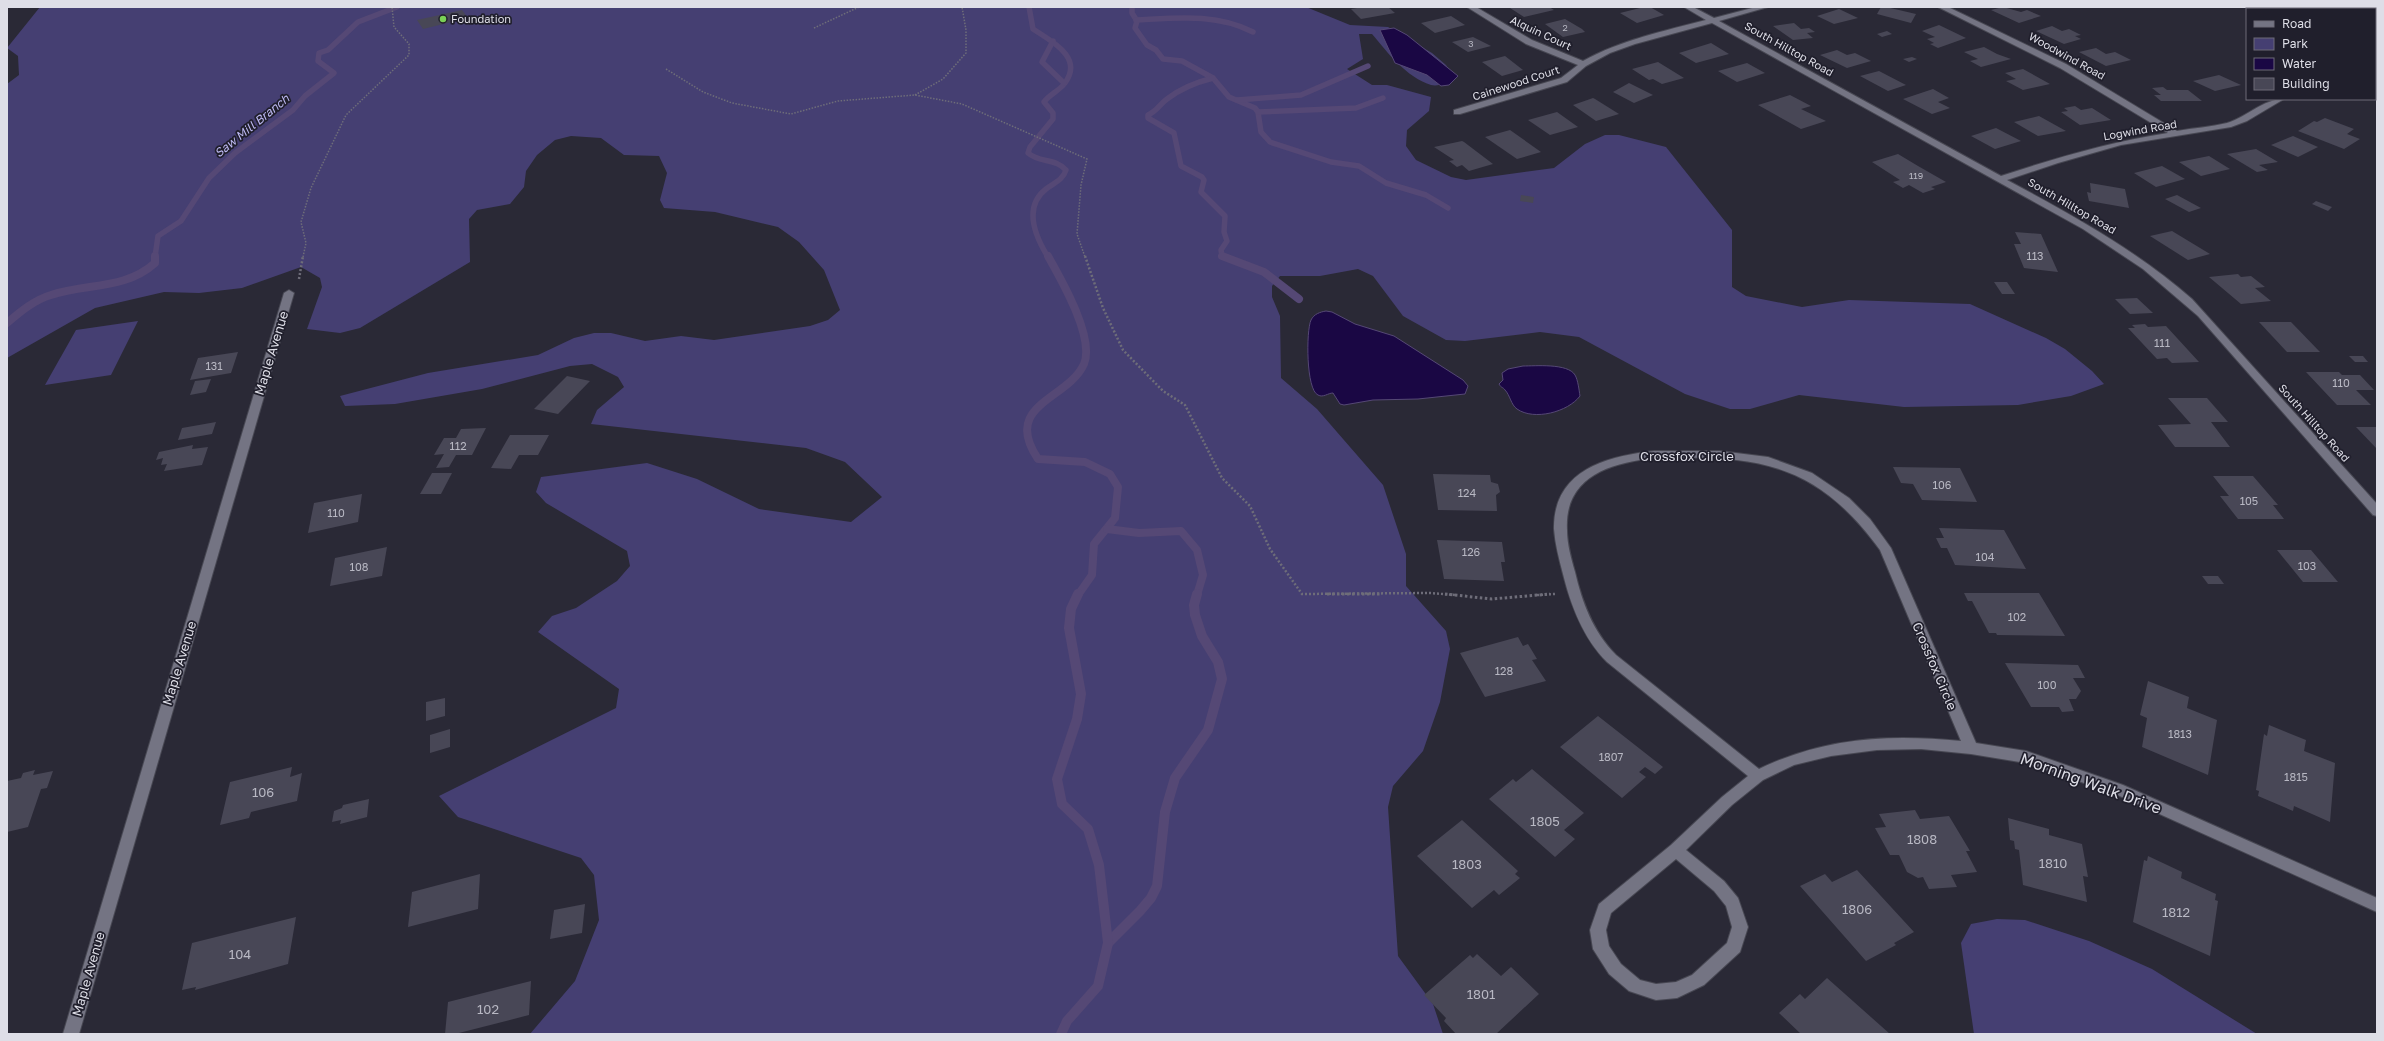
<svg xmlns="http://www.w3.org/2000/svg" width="2384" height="1041" font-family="'Golos Text',sans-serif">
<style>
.green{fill:#453f72}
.water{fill:#1a0744;stroke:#554875}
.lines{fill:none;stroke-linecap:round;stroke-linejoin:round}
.stream-far2{stroke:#554875;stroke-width:5.5}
.stream-far1{stroke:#554875;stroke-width:8}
.stream{stroke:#554875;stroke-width:10}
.building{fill:#484756}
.minor-casing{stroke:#474752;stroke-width:2}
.path-far2{stroke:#6e6d79;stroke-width:1.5;stroke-dasharray:1.5 1.5;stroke-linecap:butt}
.path-far1{stroke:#6e6d79;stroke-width:2.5;stroke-dasharray:2 2;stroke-linecap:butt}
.path{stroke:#6e6d79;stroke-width:3;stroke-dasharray:2.5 2.5;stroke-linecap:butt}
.minor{fill:#747483;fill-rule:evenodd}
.poi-dot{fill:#7ad156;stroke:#201f2c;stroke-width:1.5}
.labels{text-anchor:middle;stroke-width:3.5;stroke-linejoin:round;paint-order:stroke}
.far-number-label{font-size:9px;fill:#b8b8c3}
.far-poi-label{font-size:11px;fill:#dedee7;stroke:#201f2c;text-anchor:start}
.far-street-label{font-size:11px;fill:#dedee7;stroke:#201f2c}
.number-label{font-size:11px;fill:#b8b8c3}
.far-water-label{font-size:12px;font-style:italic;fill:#bdb9f2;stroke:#201f2c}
.street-label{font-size:13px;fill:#dedee7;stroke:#201f2c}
.near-number-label{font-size:13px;fill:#b8b8c3}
.near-street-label{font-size:16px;fill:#dedee7;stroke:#201f2c}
</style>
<rect width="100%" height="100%" fill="#2a2936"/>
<g class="green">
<path d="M40 7H1306L1350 25 1388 27 1432 53 1446 65 1455 79C1448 82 1439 87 1431 85 1406 77 1388 53 1372 34H1359L1363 59 1347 69 1372 85H1387L1431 97 1429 111 1407 130 1406 146 1416 160 1451 177 1466 180 1554 168 1585 144 1605 135H1619L1666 147 1732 230V287L1746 296 1802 307 1849 300 1970 304 2046 338 2065 349 2092 371 2104 384 2071 396 2018 405 1904 407 1799 395 1750 409H1730L1685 394 1579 337 1540 332 1465 341 1446 340 1403 316 1373 276 1358 269 1320 276H1280L1272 286V297L1280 316 1281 378 1317 409 1383 485 1406 554V586L1446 631 1450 649 1440 702 1423 751 1393 786 1388 807 1398 956 1433 1004 1443 1034H530L575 981 599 920 594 875 581 858 458 817 439 796 616 708 619 689 538 632 552 616 576 608 617 581 630 566 627 551 546 503 536 492 541 477 647 463 697 479 759 509 851 522 882 497 845 462 806 448 591 424 597 410 624 387 618 377 592 364 570 366 482 389 395 404 345 406 340 396 428 373 538 355 574 338 594 333H611L645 341 681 336 714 340 810 326 828 320 840 310 824 270 799 242 778 227 715 212 664 208 660 200 667 173 659 156 624 155 601 138 571 136 555 140 537 155 526 171 524 187 510 204 477 210 469 219 470 262 360 328 340 333 307 329 322 287 320 278 301 267 242 288 199 293 164 292 95 308 7 358V84L19 75 18 56 7 48Z"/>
<polygon points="138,321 111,375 45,385 76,330"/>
<polygon points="1997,919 2025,920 2089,941 2152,969 2257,1034 1974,1034 1961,943 1971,924"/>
</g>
<g class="water">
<polygon points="1394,28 1407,35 1458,76 1449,85 1441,86 1427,75 1395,63 1380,30"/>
<path d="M1326 311 1332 312 1355 324 1394 336 1463 380 1468 386 1465 394 1418 399 1373 400 1344 405 1340 404 1333 393C1328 393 1323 398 1318 395 1306 390 1306 331 1311 320 1314 314 1320 312 1326 311Z"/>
<path d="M1523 366C1535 366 1568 363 1575 375 1578 380 1579 390 1580 396 1568 412 1534 421 1517 409 1511 405 1510 395 1505 390 1503 387 1501 388 1499 384L1503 380 1502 373 1508 369Z"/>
</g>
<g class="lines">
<g class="stream-far2">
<path d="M1029 7 1033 29C1051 41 1084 57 1065 83 1059 91 1050 94 1044 102L1053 113V119L1030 147 1028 153C1039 163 1056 158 1066 170 1063 180 1054 183 1046 189 1023 207 1035 236 1048 257"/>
<polyline points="1132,7 1132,13 1137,21 1135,28 1147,45 1156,50 1163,59 1182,61 1213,78 1229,97 1255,108 1258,112 1261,132 1270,142 1331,162 1359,166 1386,183 1426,195 1448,208"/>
<path d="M1136 20C1176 18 1216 13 1253 32"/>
<polyline points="1053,41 1042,62 1064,83"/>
<path d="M1213 78C1197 82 1180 89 1167 99 1160 104 1157 111 1148 115V118L1174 133 1181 166 1202 177 1204 180 1201 192 1225 216 1224 232 1227 241 1221 250 1222 256 1226 257"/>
<polyline points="1237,100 1301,95 1368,66"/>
<polyline points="1258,112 1356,108 1383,98"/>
<polyline points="155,257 158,236 181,221 209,178 235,153 293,110 305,96 334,73 318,61 319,53 328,50 358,22 397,7"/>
</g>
<g class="stream-far1">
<path d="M1048 256C1061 279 1095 338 1084 364 1068 400 1001 404 1038 459L1085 462 1110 474 1118 487 1115 518 1094 544 1092 575 1078 595"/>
<polyline points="1222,256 1264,272 1299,299"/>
<path d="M7 323C20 312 34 300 51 295 87 283 125 290 155 263V256"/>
<polyline points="1107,529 1139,533 1181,531 1197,550 1203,575 1197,595"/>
</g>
<g class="stream">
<polyline points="1108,943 1140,911 1151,898 1157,886 1165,812 1175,778 1208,730 1222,679 1218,662 1202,636 1195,615 1194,605 1197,594"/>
<polyline points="1061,1034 1067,1021 1098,986 1108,943 1099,865 1088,829 1062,804 1057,779 1077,719 1081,694 1069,628 1071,609 1078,594"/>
</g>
</g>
<g class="building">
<polygon points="1363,7 1388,7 1395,13 1361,19 1351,9"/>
<polygon points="1549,7 1554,10 1524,17 1510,8"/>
<polygon points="1644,7 1650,7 1664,15 1637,23 1620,13"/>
<polygon points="1881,7 1886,7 1916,14 1911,23 1877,14"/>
<polygon points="2003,7 2021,12 2027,10 2041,16 2019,23 1991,10"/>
<polygon points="1839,9 1858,18 1834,24 1817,16"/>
<polygon points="462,10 468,18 423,29 417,20"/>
<polygon points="1451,16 1465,25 1435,33 1421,23"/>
<polygon points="1565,19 1582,29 1585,32 1563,37 1545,24"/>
<polygon points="1794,23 1801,29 1809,28 1815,32 1807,33 1813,38 1793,40 1773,26"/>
<polygon points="1939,25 1966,38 1938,48 1930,44 1934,43 1927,39 1935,37 1922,31"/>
<polygon points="2052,26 2062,31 2069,29 2081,35 2075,36 2081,39 2064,44 2036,31"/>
<polygon points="1887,31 1892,34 1882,37 1877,34"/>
<polygon points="1473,37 1491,46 1468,52 1452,42"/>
<polygon points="1711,43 1729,54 1696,63 1679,53"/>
<polygon points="1984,47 1997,54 2011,59 1981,67 1970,61 1978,59 1964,52"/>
<polygon points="2096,48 2106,54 2115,52 2131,60 2106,66 2079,52"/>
<polygon points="1837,50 1847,55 1855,53 1871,61 1847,68 1820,55"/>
<polygon points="1505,56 1523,70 1502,76 1482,62"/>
<polygon points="1912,57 1917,59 1909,62 1903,59"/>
<polygon points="1658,62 1684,78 1662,84 1653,79 1649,80 1632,69"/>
<polygon points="1747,63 1765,73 1737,82 1718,71"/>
<polygon points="2023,69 2050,84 2023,90 2006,81 2016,79 2005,73"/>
<polygon points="1879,71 1906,85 1888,91 1860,76"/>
<polygon points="2219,75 2241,85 2215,91 2193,81"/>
<polygon points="1629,83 1653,95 1634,103 1613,92"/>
<polygon points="2163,87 2167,90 2188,90 2202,101 2161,101 2154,95 2161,95 2152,88"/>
<polygon points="1933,89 1949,98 1938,102 1950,108 1932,114 1903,99"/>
<polygon points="1790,95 1811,106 1801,109 1826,121 1801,129 1758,105"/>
<polygon points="1593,98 1595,99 1619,114 1596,121 1573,105"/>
<polygon points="2075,106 2081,110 2092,108 2111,120 2080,125 2061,112 2068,111 2064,108"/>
<polygon points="1557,112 1578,127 1550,135 1528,120"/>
<polygon points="2039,116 2066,131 2038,136 2014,122"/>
<polygon points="2325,118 2354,129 2347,134 2360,139 2344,149 2298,131 2314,121 2317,122"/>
<polygon points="1996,128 2021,141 1995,149 1971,136"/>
<polygon points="1510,130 1541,152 1517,159 1485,137"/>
<polygon points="2293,136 2318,147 2298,157 2271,145"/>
<polygon points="1462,141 1464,142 1493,164 1469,171 1462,165 1457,167 1449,161 1454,160 1434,147"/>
<polygon points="2256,149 2278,162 2259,165 2268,170 2257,172 2227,154"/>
<polygon points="1898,154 1918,166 1946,182 1931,187 1935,189 1923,193 1909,185 1903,188 1893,182 1900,180 1872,162"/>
<polygon points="2209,156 2230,169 2201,176 2179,162"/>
<polygon points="2162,166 2185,179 2156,187 2134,173"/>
<polygon points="2090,183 2125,189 2129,208 2089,201 2087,192 2091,193"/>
<polygon points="1521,195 1534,197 1533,203 1520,201"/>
<polygon points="2177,195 2201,208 2189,212 2165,199"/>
<polygon points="2316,201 2332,207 2328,211 2312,204"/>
<polygon points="2172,231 2210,254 2188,260 2150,236"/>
<polygon points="2015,232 2041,234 2058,272 2024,268 2014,244 2021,244"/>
<polygon points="2238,274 2241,277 2251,276 2265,287 2255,288 2271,301 2241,304 2209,277"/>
<polygon points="1994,282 2007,282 2015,294 2002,294"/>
<polygon points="2137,298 2153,313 2130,314 2115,299"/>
<polygon points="2259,322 2291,322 2320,352 2287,352"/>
<polygon points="2145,324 2148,327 2166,326 2199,362 2172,363 2167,358 2157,359 2128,328 2135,328 2132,325"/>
<polygon points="238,352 231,373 190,380 198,358"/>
<polygon points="2349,356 2363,356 2368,362 2355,362"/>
<polygon points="2306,372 2339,372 2342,375 2360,375 2374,390 2356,390 2371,405 2337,405"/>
<polygon points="567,376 590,381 558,414 534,409"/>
<polygon points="211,379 206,392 190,395 195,381"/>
<polygon points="2168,398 2207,398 2228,422 2211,422 2230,447 2175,447 2158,425 2191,424"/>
<polygon points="216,422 212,434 178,440 182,428"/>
<polygon points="2356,427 2377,427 2377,449"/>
<polygon points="486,428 472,455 456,455 449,467 436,468 444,454 434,455 444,438 456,438 461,429"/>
<polygon points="510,435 549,435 538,455 519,455 511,469 491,468"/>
<polygon points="193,445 192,449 208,447 202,465 164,471 167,464 161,465 163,458 156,460 159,452"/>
<polygon points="1893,467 1960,468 1977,502 1922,500 1913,484 1901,483"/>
<polygon points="432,473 452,473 441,494 420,494"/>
<polygon points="1433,474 1490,475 1491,482 1498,484 1500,492 1496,495 1497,511 1438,510"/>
<polygon points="2213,476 2253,476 2278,505 2273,505 2284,519 2238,519 2220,496 2229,496"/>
<polygon points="362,494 358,522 308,533 314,503"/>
<polygon points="1939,528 2004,530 2026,569 1955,565 1947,548 1941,548 1936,538 1944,538"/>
<polygon points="1437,540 1502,542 1505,562 1501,562 1504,581 1444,579"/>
<polygon points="387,547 382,576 330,586 335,558"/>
<polygon points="2277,550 2311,550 2338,582 2303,582"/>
<polygon points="2202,576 2218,576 2224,584 2208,584"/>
<polygon points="1964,593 2039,593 2065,636 1997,635 1996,633 1989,633 1972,601 1968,601"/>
<polygon points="1518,637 1523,646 1528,644 1537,659 1532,660 1546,681 1485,697 1460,653"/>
<polygon points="2005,663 2078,665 2085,678 2073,678 2081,691 2076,699 2069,699 2074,711 2062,712 2059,707 2031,707"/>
<polygon points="2148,681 2189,697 2187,708 2217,720 2208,775 2142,747 2147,718 2140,715"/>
<polygon points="445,698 445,716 426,721 426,702"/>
<polygon points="1598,716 1663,767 1655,774 1645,767 1639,772 1646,777 1622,798 1560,747"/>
<polygon points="2269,725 2306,740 2304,751 2335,763 2330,822 2294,806 2293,811 2258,796 2259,791 2256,790 2264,734 2267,736"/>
<polygon points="450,729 450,747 430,753 430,735"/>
<polygon points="292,767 290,777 302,773 297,801 251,812 249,818 220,825 230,782"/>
<polygon points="1532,769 1584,813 1564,830 1575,839 1555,857 1489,799 1513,779 1516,782"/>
<polygon points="35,770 33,775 53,771 47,788 41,789 28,827 7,832 7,781 21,778 23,773"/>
<polygon points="369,799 367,817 340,824 341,820 332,822 334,811 342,808 343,805"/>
<polygon points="1915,810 1920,819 1949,816 1970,851 1966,851 1977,872 1951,875 1957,887 1929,889 1923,877 1918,878 1907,872 1899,855 1890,855 1875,828 1886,827 1879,814"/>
<polygon points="2008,818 2049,829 2049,835 2082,844 2088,877 2083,876 2087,902 2023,885 2019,850 2015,849 2014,841 2010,840"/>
<polygon points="1462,820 1518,871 1515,874 1520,878 1499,895 1494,890 1472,908 1417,856"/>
<polygon points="2148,856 2182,872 2181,878 2216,894 2215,900 2218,901 2210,956 2133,922 2144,860 2147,861"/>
<polygon points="1857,870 1914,932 1894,943 1896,945 1866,961 1800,886 1825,874 1832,882"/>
<polygon points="480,874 478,909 408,927 412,892"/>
<polygon points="585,904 582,933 550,939 554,910"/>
<polygon points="296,917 288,964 195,990 196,987 182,990 192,943"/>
<polygon points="1477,954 1501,976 1511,967 1539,994 1496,1034 1456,1034 1444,1021 1446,1018 1424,995 1470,955 1473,958"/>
<polygon points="1827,978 1890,1034 1801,1034 1779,1013 1800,994 1805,999"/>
<polygon points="531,981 529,1015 455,1034 445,1034 448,1002"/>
</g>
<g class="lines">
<defs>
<g id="minor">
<path d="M1467 7H1476L1532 40 1583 61C1621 40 1664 31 1706 20L1684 7H1693L1714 18 1756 7H1768L1719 21 2001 176C2056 158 2110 142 2168 133L2060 68 1938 7H1948L2066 64 2177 131C2193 128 2211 127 2227 123 2247 117 2263 99 2284 99L2247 121 2231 127 2121 145 2058 163 2007 180C2072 215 2136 250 2192 299L2377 504V516L2373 515 2198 316 2143 269 2083 229 1712 23 1635 44 1610 53 1586 66 1567 82 1460 114H1454V110L1561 78 1578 65 1526 44Z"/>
<polygon points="289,290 294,293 79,1034 63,1034 284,293"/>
<path d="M1654 451H1720L1768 457 1812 473 1849 498 1870 519 1891 548 1976 743 2026 751 2123 785 2377 898V912L2113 793 2026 763 1971 754 1921 749 1877 750 1831 756 1794 765 1763 780 1732 805 1686 850 1724 881 1738 898 1748 927 1740 952 1704 985 1677 998 1656 1000 1629 991 1609 974 1593 949 1590 930 1599 904 1671 845 1722 797 1748 776 1607 662C1583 638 1571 606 1563 574 1559 559 1555 544 1554 529 1553 470 1607 456 1654 451ZM1654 458C1757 455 1816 462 1880 550L1961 741C1890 734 1825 737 1759 769L1616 655C1593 632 1582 602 1575 572 1571 558 1567 544 1567 530 1564 476 1611 463 1654 458ZM1676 859 1714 891 1726 906 1732 927 1727 943 1692 975 1676 982 1656 984 1640 980 1621 964 1609 946 1606 930 1611 913Z"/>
</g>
</defs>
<use href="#minor" class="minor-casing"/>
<g class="path-far2">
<polyline points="814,28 859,7"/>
<polyline points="666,69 703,92 732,103 791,114 838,101 915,95 962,104 1087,159 1081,185 1077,234 1085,257"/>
<polyline points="915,95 943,79 966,53 966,30 962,7"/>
<polyline points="303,257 306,243 301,222 311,188 346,115 409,55 409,44 394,27 392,7"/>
</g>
<g class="path-far1">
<polyline points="1085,256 1103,308 1123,350 1163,391 1185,405 1222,478 1250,506 1270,549 1302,594 1430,593 1455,595"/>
<polyline points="299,279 303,256"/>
<polyline points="1537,595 1555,594"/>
</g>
<g class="path">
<polyline points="1327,594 1380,594"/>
<polyline points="1445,594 1492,599 1550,594"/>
</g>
<use href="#minor" class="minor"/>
</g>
<circle class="poi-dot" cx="443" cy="19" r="4"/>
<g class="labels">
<g class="far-number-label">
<text x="1565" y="31">2</text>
<text x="1471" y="47">3</text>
<text x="1916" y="179">119</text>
</g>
<g class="far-poi-label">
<text x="451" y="23">Foundation</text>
</g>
<g class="far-street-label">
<text transform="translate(1541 33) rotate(25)" y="4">Alquin Court</text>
<text transform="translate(1789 49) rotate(29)" y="4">South Hilltop Road</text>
<text transform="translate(2067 56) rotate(29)" y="4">Woodwind Road</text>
<text transform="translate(1516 83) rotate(-18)" y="4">Cainewood Court</text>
<text transform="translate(2140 130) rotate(-10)" y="4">Logwind Road</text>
<text transform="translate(2072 206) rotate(30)" y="4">South Hilltop Road</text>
<text transform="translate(2314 423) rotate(48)" y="4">South Hilltop Road</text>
</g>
<g class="number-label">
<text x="2035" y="260">113</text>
<text x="2162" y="347">111</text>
<text x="214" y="370">131</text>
<text x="2341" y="387">110</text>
<text x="458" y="450">112</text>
<text x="1942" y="489">106</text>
<text x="1467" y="497">124</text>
<text x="2249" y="505">105</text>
<text x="336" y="517">110</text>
<text x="1471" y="556">126</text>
<text x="1985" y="561">104</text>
<text x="2307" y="570">103</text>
<text x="359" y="571">108</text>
<text x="2017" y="621">102</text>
<text x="1504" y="675">128</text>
<text x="2047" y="689">100</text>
<text x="2180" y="738">1813</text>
<text x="1611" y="761">1807</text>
<text x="2296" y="781">1815</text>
</g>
<g class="far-water-label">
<text transform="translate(252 126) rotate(-39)" y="4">Saw Mill Branch</text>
</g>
<g class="street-label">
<text transform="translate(271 353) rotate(-73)" y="5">Maple Avenue</text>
<text x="1687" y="461">Crossfox Circle</text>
<text transform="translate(179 663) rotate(-73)" y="5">Maple Avenue</text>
<text transform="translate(1935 666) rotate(67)" y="5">Crossfox Circle</text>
<text transform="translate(88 974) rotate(-74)" y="5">Maple Avenue</text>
</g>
<g class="near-number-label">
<text x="263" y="797">106</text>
<text x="1545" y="826">1805</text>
<text x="1922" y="844">1808</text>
<text x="2053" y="868">1810</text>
<text x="1467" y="869">1803</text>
<text x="1857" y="914">1806</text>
<text x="2176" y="917">1812</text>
<text x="240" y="959">104</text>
<text x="1481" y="999">1801</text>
<text x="488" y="1014">102</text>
</g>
<g class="near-street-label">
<text transform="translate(2091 783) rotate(20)" y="6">Morning Walk Drive</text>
</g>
</g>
<rect width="2384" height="1041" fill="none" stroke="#dedee7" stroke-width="16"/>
<rect x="2246" y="8" width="130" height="92" fill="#201f2c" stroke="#6c6b77"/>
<rect x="2254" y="21" width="20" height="6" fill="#747483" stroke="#6c6b77"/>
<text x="2282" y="28" font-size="12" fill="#dedee7">Road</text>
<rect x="2254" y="38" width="20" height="12" fill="#453f72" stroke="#6c6b77"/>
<text x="2282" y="48" font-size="12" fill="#dedee7">Park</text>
<rect x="2254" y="58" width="20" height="12" fill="#1a0744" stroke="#6c6b77"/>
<text x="2282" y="68" font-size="12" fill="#dedee7">Water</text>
<rect x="2254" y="78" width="20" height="12" fill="#484756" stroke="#6c6b77"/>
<text x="2282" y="88" font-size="12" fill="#dedee7">Building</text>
</svg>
